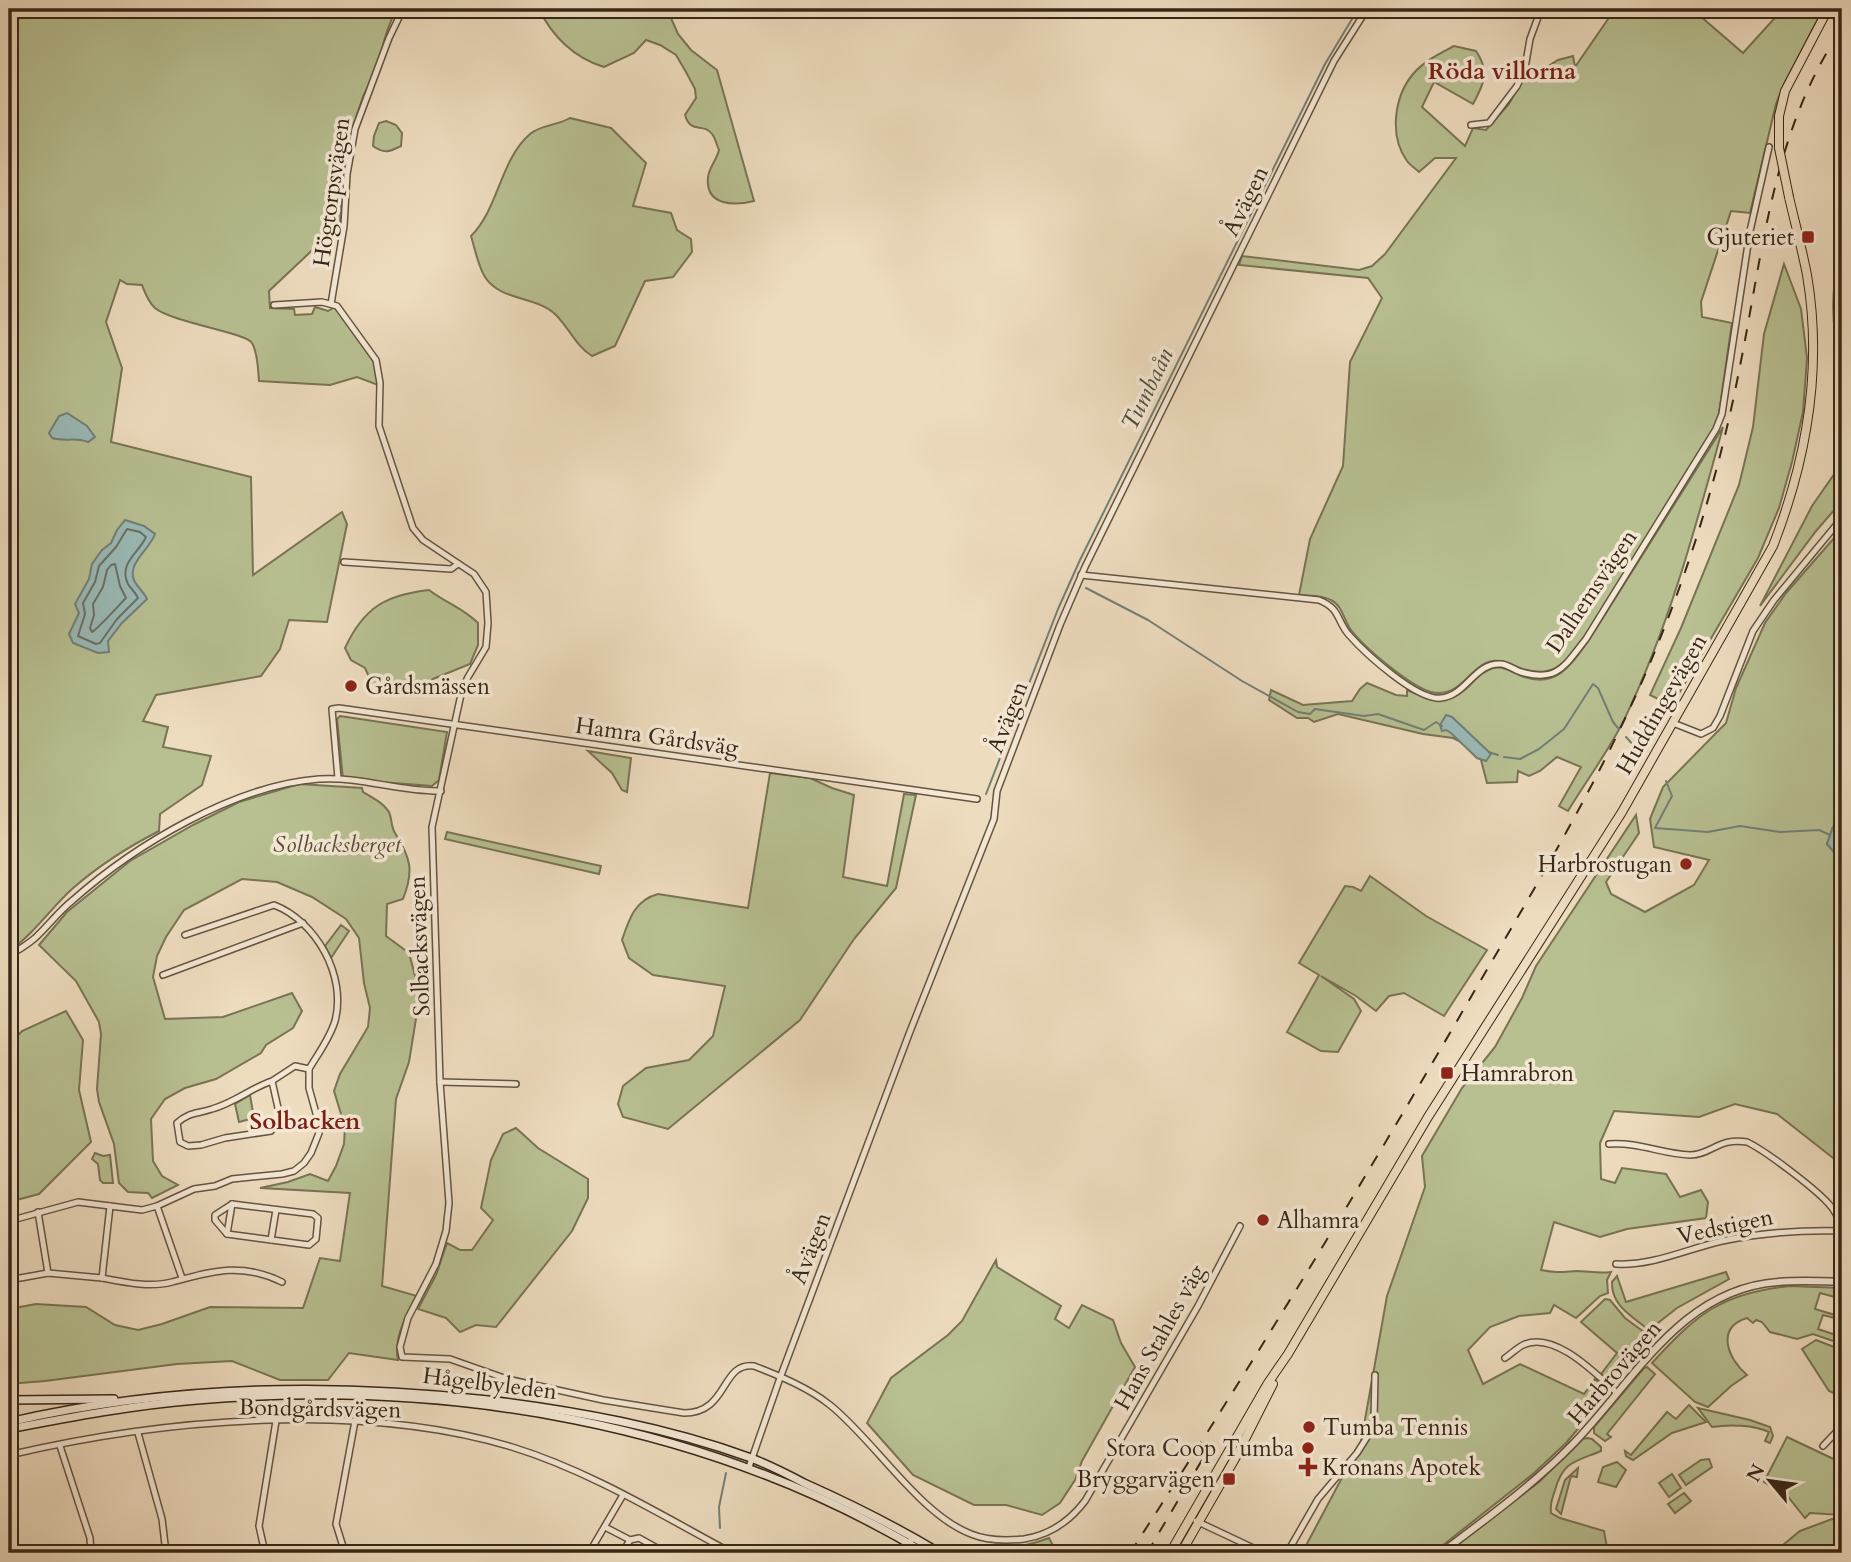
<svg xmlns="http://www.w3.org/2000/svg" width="1851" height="1562" font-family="Cardo,serif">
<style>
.green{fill:#b8c092;stroke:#787454;stroke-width:2}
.water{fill:#9abab7;stroke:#727f77;stroke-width:2}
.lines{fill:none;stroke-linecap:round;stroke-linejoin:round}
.shore{stroke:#687066;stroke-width:2}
.stream{stroke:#727f77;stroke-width:2}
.minor-casing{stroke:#655440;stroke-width:8}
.tertiary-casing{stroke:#655440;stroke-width:9}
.secondary-casing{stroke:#372716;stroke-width:10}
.primary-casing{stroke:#372716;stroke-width:10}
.minor{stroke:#f4e8d5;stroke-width:5}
.tertiary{stroke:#f4e8d5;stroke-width:6}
.secondary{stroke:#f4e8d5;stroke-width:7}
.primary{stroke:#eedcbf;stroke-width:8}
.rail{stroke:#372716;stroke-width:2;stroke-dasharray:12 12;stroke-linecap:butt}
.primary-bridge-casing{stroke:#372716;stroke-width:10;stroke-linecap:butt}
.primary-bridge{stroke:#eedcbf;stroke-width:8}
.poi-dot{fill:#8f2418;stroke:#f4e8d5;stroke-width:2.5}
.labels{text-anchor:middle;stroke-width:7;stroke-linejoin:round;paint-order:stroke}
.street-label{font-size:23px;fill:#372716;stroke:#f4e8d5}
.poi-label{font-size:23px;fill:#372716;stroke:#f4e8d5;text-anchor:start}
.park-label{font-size:23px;font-style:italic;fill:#574d35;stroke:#f4e8d5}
.neighbourhood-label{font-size:24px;font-weight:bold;fill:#7a1f14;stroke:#f4e8d5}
.water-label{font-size:24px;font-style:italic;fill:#504c3e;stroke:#f4e8d5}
</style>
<rect width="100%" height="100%" fill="#eedcbf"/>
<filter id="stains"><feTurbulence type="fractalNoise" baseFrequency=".00286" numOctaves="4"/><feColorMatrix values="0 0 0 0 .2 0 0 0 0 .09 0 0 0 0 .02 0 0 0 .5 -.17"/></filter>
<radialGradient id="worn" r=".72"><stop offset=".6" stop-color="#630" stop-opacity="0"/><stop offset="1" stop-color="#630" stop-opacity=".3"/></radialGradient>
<g class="green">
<path d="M9 9H397C385 29 383 49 376 71 372 81 365 90 362 100 347 140 343 182 340 224L269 291 270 308 294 309 295 315 312 314 315 307 328 311 335 307 374 362 378 385 357 377 330 385 259 381C258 370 258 353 252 343 247 333 171 322 155 308 148 302 145 293 142 285L127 284 120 280 106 322 122 368 111 442 251 477 253 575 342 512 347 524 327 622 289 620 280 649 261 676 156 695 143 721 168 727 163 747 211 756 202 785 160 814 159 831C128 847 98 866 72 889 50 909 34 934 9 951Z"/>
<path d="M539 9H667L678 34 691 50 717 70 754 201C734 206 705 206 708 177 709 168 717 159 719 150 717 146 715 137 712 134 703 122 691 135 685 115L696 98 695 89 686 72 676 55 660 45 646 40 634 53 604 67C574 58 552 36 539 9Z"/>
<path d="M1615 9H1692L1743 53 1783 9H1823L1784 84 1776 104 1750 213 1731 211 1701 302 1702 317 1732 323 1719 413 1714 428 1585 637C1565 662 1555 680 1520 668 1514 666 1507 661 1500 661 1471 657 1465 700 1431 692 1410 686 1365 648 1351 630 1344 621 1343 606 1331 600 1322 595 1309 596 1299 595L1310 539 1343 466 1350 362 1382 298 1368 278 1239 265 1242 256 1359 270 1372 266 1385 254 1456 158H1435L1419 172C1416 169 1410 165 1407 161 1389 136 1394 97 1413 74 1424 61 1439 54 1454 46L1476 51C1490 71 1484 84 1473 104L1434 82 1422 107 1465 146 1473 128 1486 130 1509 104 1529 68 1539 72 1558 60 1573 56 1575 67Z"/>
<polygon points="1842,62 1842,202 1840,199 1835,143 1834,74"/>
<path d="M570 118 611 128 646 163 633 206 671 213 677 230 691 239 692 252 673 277 645 281 615 346 592 356C576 346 569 328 556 315 537 296 500 301 485 277 478 266 475 249 471 236 499 208 500 160 530 134 540 125 559 125 570 118Z"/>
<path d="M386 121 396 125 402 133 401 146C389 152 384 154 373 146L374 136 379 123Z"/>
<path d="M1842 249V361C1829 326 1833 288 1838 253Z"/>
<polygon points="1784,264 1801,309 1807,358 1803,412 1792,462 1779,508 1758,558 1678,695 1664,702 1650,695 1681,628 1739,485 1753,427 1764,334"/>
<path d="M1723 427C1696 526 1669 627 1624 720 1608 752 1586 781 1568 811L1559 806 1581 767 1557 757 1540 771 1529 776 1518 771 1517 782 1487 783 1480 756 1465 744 1453 738 1423 734 1338 714 1314 722 1308 718H1297L1269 700 1271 690 1303 705 1352 701 1360 689 1367 683 1396 695 1407 696V690C1434 701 1449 707 1471 684 1477 677 1484 671 1493 668 1502 666 1511 671 1519 675 1556 690 1569 667 1589 640Z"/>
<polygon points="1842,463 1842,501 1816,531 1760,606 1812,506"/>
<path d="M1842 529V829L1833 827 1827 844 1842 861V1165L1777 1114 1735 1104 1699 1117 1614 1111 1600 1143 1601 1179 1615 1183 1622 1168 1666 1174 1680 1197 1701 1190 1708 1202 1706 1218 1627 1229 1600 1237 1554 1222 1541 1270C1556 1273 1561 1272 1576 1271 1588 1271 1598 1274 1611 1272L1607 1280 1608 1293 1600 1296 1576 1318 1554 1305 1550 1313 1519 1316 1490 1327 1468 1350 1483 1384 1520 1364 1584 1394 1595 1379 1610 1391 1566 1443 1533 1474 1433 1553H1302L1361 1442 1387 1296 1425 1187 1422 1156 1462 1088 1495 1047 1522 998 1536 966 1636 815 1639 833 1606 882 1611 894 1645 912 1694 885 1709 860 1654 847 1650 819 1663 787 1726 723 1736 688 1765 623 1786 593Z"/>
<path d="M429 590C446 603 463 608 478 623V645L470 664 433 679 413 694 392 695 374 688 365 668 351 660 345 648C364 607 386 595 429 590Z"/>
<polygon points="340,716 447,732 439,780 432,786 343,779 337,719"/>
<polygon points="588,751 631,758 627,792 622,790 612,773"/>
<path d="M770 773 810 778 832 788 854 795 843 877 887 886 904 794 916 795 896 888 854 939 800 1020 668 1129 623 1117 618 1104 623 1086 646 1068 689 1060 713 1036 725 986 653 975 629 958 622 940C629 919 635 900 658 894L748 908Z"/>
<path d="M299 784 362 788 363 792C372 797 383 803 389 812 392 819 391 827 395 833 411 858 414 871 403 899L387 904 386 936 409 953 420 994 409 1062 396 1099 382 1286 417 1296C406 1314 393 1339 398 1360L349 1353 328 1380H280L232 1361 177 1364 45 1381 9 1384V1309L36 1304 86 1307 115 1325 138 1330 162 1324 210 1307 303 1308 320 1258 340 1261 350 1193 260 1188 288 1182 310 1174 328 1181 336 1166 344 1144 345 1127 334 1091 340 1074 368 1027 370 1008 364 983 359 938 346 919 312 897 277 882 242 879 184 910 166 937 157 956 153 977 165 1019 223 1017 292 993 302 1011 293 1028 266 1045 261 1053 216 1079 185 1088 165 1099 151 1119 153 1161 162 1176 178 1185 152 1198 148 1193 128 1192 119 1183 114 1144 99 1102 97 1089 101 1034 99 1022 76 981 39 945 67 912 130 861 193 825 239 802Z"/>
<polygon points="447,832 601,866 599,874 445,839"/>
<polygon points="1370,876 1426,916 1487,950 1444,1016 1404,993 1389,996 1376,1011 1356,996 1321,976 1354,999 1361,1011 1338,1052 1321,1051 1287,1032 1319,975 1299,963 1345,886 1353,887 1361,891"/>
<polygon points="341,925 349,931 331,958 325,946"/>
<polygon points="66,1011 83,1040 79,1090 91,1142 39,1194 9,1202 9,1045 22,1031"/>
<polygon points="250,1095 254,1118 239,1122 235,1104"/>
<polygon points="516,1128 538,1148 588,1179 588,1198 572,1231 496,1327 476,1325 460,1332 446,1318 418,1309 436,1275 447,1243 460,1250 472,1250 493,1220 481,1208 491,1160 503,1134"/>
<polygon points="95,1153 103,1156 110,1155 113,1183 103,1183 100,1180 98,1164 92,1159"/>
<polygon points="996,1260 997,1267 1061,1306 1055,1319 1069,1328 1082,1305 1113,1320 1121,1343 1135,1367 1082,1461 1075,1480 1060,1503 1042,1515 1006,1505 974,1505 913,1475 867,1423 891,1378 948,1335 962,1321"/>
<path d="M1726 1272 1729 1279 1677 1308 1649 1330C1631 1316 1611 1305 1612 1282L1617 1276 1626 1302Z"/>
<path d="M1790 1286 1842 1288V1299L1820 1293 1815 1309 1842 1317V1320L1823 1315 1818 1329 1842 1337V1344L1813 1334 1797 1339 1770 1332 1762 1322 1756 1320 1753 1323 1747 1318C1715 1328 1728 1359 1747 1375L1731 1386 1708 1407 1695 1402 1652 1363C1697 1314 1721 1293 1790 1286Z"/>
<polygon points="1605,1299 1610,1300 1625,1318 1644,1332 1634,1353 1611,1382 1601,1374 1617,1353 1581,1322"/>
<polygon points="1816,1340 1842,1350 1842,1397 1829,1391 1802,1349"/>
<polygon points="1647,1367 1655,1374 1607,1434 1611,1437 1605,1441 1594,1433 1594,1427 1644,1368"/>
<polygon points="1689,1405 1706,1422 1672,1433 1633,1460 1626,1456 1625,1451 1631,1455 1667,1412 1676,1419"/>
<path d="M1698 1408 1750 1420 1770 1427 1773 1436 1770 1443 1765 1441 1769 1432C1754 1425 1729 1424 1712 1427Z"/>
<polygon points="1787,1437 1842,1463 1842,1515 1810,1513 1805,1518 1789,1498 1764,1482"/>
<path d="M1587 1438 1592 1439 1601 1447V1451C1575 1462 1563 1461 1555 1490 1552 1499 1550 1505 1551 1513L1560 1518 1604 1531 1608 1553H1446L1539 1482 1583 1439Z"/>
<polygon points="1709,1459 1712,1467 1686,1485 1679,1475 1701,1460"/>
<polygon points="1617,1462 1626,1470 1616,1487 1598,1482 1603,1467"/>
<polygon points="1578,1468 1577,1477 1571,1476 1561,1514 1556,1509 1565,1480"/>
<polygon points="1672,1474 1681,1488 1669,1497 1659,1483"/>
<polygon points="1684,1493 1691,1501 1675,1513 1668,1504"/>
<polygon points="1832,1519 1842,1520 1842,1553 1773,1553 1800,1531"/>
<path d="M1049 1538 1057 1553H971L967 1547 970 1545C1001 1550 1019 1549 1049 1538Z"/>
</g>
<g class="water">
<path d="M67 413 87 426 95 437 88 442C75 437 65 442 52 438L49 433 59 416Z"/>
<path d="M125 520 144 526 155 534C150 549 127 563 134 580 137 587 144 592 147 599L122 623 108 641 109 652 98 653 73 643 69 634 79 613 75 604 89 579 92 564 102 550 111 543 117 530Z"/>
<polygon points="1446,715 1452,717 1491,754 1486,761 1477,758 1451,733 1446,730 1442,731 1440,725"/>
<polygon points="1833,827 1842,829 1842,861 1827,844"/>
</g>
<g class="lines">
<g class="shore">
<path d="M127 529 140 532 146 537C139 553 118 563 128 584 131 589 136 593 138 598L117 619 100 643 96 644 78 636 85 614 83 603 95 582 99 566 116 547Z"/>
<path d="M115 564 120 586 126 598C119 605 98 629 92 632L90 628 94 615 93 604 103 587 107 570 111 565Z"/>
</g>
<g class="stream">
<polyline points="1086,588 1148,620 1242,681 1298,712 1310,714 1315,709 1364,716 1378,714 1424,730 1436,722 1442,726"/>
<polyline points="1626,737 1636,748"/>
<polyline points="1489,752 1498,755"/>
<polyline points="1504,757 1520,759 1539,749 1564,729 1593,684 1598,688 1613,722 1618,728"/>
<polyline points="1666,781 1672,796 1655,828 1708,832 1740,826 1780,832 1819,830 1830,835"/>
<polyline points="986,794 1058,609 1080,560 1325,64 1358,9"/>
<polyline points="720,1528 719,1507 726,1473"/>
</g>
<defs>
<g id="minor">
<polyline points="1471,125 1489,123 1517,86 1525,68 1530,39 1541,9"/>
<polyline points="331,304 344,226 347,174 355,129 389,38 403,9"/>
<path d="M274 305 322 302 337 306 376 360 380 383 379 426 413 528 423 540 474 574 486 592 488 623 486 647 468 677 462 690 432 827 440 1082 449 1203 446 1231 436 1264 408 1318 400 1347 402 1357 450 1359 507 1379 603 1400 684 1413C729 1413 720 1362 754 1366 780 1376 809 1388 830 1405 874 1440 919 1514 971 1534 988 1541 1005 1541 1024 1539 1050 1535 1069 1522 1085 1501L1198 1306 1240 1226"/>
<polyline points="344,562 451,569 458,564"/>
<path d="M1081 575 1319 600C1341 609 1336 620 1349 635 1365 653 1417 701 1441 698 1466 696 1475 662 1501 664 1507 664 1514 670 1521 672 1558 683 1565 665 1586 639L1716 429 1722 414 1750 231 1769 147"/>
<polyline points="1673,723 1701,734 1713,728 1720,716 1753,631 1774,600 1842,518"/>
<polyline points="338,778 332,709 339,708 977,799"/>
<path d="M185 935 274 905C316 921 347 976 335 1021 330 1038 318 1054 309 1069"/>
<path d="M9 956C18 950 27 945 35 938 48 926 59 911 73 900 135 845 235 785 319 779 360 776 400 792 441 791"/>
<polyline points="163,975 303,923"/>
<polyline points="440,1082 516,1084"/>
<path d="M1609 1144C1639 1142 1662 1154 1690 1155 1711 1155 1719 1137 1747 1142 1766 1151 1813 1187 1828 1203 1836 1211 1840 1221 1842 1232"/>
<polygon points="232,1204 313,1214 318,1218 316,1239 309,1245 227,1234 215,1220 215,1215"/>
<path d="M110 1206 102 1278C123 1282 150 1288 172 1282 213 1271 241 1262 282 1282"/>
<polyline points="157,1206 182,1278"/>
<polyline points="38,1212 48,1273"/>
<path d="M9 1221 78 1202 142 1210 157 1206 194 1189 215 1186 232 1179 282 1174 294 1171 304 1163 311 1153 319 1133 317 1117 309 1088V1069L295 1066 272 1081 280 1117 271 1131 225 1138 201 1145 188 1146 180 1142 177 1123C189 1112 197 1114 212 1109 234 1103 251 1088 272 1081"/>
<polyline points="227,1234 232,1204"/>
<polyline points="271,1240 276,1210"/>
<path d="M1616 1264C1653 1266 1687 1249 1722 1241 1764 1232 1800 1230 1842 1231"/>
<polyline points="9,1280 48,1273 102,1278"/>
<polyline points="1839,1282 1842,1260"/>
<path d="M1505 1358C1511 1354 1517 1348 1523 1345 1554 1330 1596 1374 1617 1393"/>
<polyline points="138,1433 162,1519 166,1553"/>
<polyline points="60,1446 90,1538 91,1553"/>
<polyline points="1823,1446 1842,1426"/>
<path d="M9 1455C162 1419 360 1401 512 1447 590 1471 661 1515 732 1553"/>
<polyline points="749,1467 780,1378 909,1034 994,819 997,791 1060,625 1085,567 1334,61 1367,9"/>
<polyline points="1196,1521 1264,1553"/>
<polyline points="605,1527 630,1540 639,1538 666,1553"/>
<polyline points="265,1553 259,1526 276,1421"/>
<polyline points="345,1553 336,1524 355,1421"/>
<polyline points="589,1553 623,1495"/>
<polyline points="622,1553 630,1540"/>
<polyline points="904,1553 913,1537"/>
<polyline points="1287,1553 1318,1499 1357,1453 1369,1434 1374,1420 1375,1375"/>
</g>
<path id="tertiary" d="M1441 1553C1486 1519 1533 1485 1572 1445 1634 1382 1680 1289 1778 1282 1799 1280 1821 1281 1842 1282"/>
<g id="secondary">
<polyline points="9,1400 114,1399"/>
<path d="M9 1422C165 1386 329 1382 488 1400 577 1411 666 1427 751 1458 769 1465 787 1474 804 1483 851 1504 897 1527 940 1553"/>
<path d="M9 1429C71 1417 134 1405 197 1400 448 1379 707 1422 925 1553"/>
</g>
<g id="primary">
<polyline points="1779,148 1779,116 1785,91 1828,9"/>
<path d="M1170 1553 1268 1383 1288 1354 1428 1117 1622 812 1773 546C1807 459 1823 369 1807 275 1802 249 1795 223 1789 197"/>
<polyline points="1181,1553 1237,1455 1273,1384"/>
</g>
</defs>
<use href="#minor" class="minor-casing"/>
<use href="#tertiary" class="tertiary-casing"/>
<use href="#secondary" class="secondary-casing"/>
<use href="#primary" class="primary-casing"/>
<use href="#minor" class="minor"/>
<use href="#tertiary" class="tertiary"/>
<use href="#secondary" class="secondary"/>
<use href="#primary" class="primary"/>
<g class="rail">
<path d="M1130 1553C1245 1376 1355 1196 1461 1014 1535 887 1612 763 1665 626 1698 542 1723 455 1740 366 1762 257 1772 141 1832 44"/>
<polyline points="1147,1553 1202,1460"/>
</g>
<defs>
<polyline id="primary-bridge" points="1779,148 1789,197"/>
</defs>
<use href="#primary-bridge" class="primary-bridge-casing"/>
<use href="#primary-bridge" class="primary-bridge"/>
</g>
<g class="poi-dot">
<rect x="1801" y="230" width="14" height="14" rx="3.5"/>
<circle cx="351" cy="686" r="7"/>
<circle cx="1686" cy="864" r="7"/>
<rect x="1440" y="1066" width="14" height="14" rx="3.5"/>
<circle cx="1263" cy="1220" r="7"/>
<circle cx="1309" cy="1427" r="7"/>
<circle cx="1308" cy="1448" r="7"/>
<path d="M1304.5 1456.5h7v7h7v7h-7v7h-7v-7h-7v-7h7z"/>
<rect x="1222" y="1472" width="14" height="14" rx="3.5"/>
</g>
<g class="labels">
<g class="street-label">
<text transform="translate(331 192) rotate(-82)" y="8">Högtorpsvägen</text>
<text transform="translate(1245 201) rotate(-64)" y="8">Åvägen</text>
<text transform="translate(1591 591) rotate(-56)" y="8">Dalhemsvägen</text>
<text transform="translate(1661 704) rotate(-60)" y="8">Huddingevägen</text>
<text transform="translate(1007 717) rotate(-69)" y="8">Åvägen</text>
<text transform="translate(657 736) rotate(8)" y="8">Hamra Gårdsväg</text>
<text transform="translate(419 946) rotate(-92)" y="8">Solbacksvägen</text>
<text transform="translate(1725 1226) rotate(-12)" y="8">Vedstigen</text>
<text transform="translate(810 1248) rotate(-69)" y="8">Åvägen</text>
<text transform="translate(1159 1337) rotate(-61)" y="8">Hans Stahles väg</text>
<text transform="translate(1614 1372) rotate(-49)" y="8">Harbrovägen</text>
<text transform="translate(490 1383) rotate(7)" y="8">Hågelbyleden</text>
<text transform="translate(320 1408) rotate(1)" y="8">Bondgårdsvägen</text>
</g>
<g class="poi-label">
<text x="1794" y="245" text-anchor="end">Gjuteriet</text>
<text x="365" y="694">Gårdsmässen</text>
<text x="1672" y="872" text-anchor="end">Harbrostugan</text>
<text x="1461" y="1081">Hamrabron</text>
<text x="1277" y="1228">Alhamra</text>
<text x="1323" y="1435">Tumba Tennis</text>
<text x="1294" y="1456" text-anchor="end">Stora Coop Tumba</text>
<text x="1322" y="1475">Kronans Apotek</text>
<text x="1215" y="1487" text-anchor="end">Bryggarvägen</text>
</g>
<g class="park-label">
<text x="337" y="852">Solbacksberget</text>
</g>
<g class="neighbourhood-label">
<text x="1502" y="79">Röda villorna</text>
<text x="305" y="1129">Solbacken</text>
</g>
<g class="water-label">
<text transform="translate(1147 389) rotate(-64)" y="8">Tumbaån</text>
</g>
</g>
<rect width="1851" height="1562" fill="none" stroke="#eedcbf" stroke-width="35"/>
<rect x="10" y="10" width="1830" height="1541" fill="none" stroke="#372716" stroke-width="3.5"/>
<rect x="18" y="18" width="1816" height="1527" fill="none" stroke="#372716" stroke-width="2"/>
<g transform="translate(1770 1481) rotate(299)" stroke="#f4e8d5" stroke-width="5" paint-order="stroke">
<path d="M0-5L12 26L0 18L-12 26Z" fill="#372716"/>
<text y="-10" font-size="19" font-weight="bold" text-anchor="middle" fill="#372716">N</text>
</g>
<rect width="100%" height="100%" filter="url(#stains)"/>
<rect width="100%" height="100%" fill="url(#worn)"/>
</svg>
